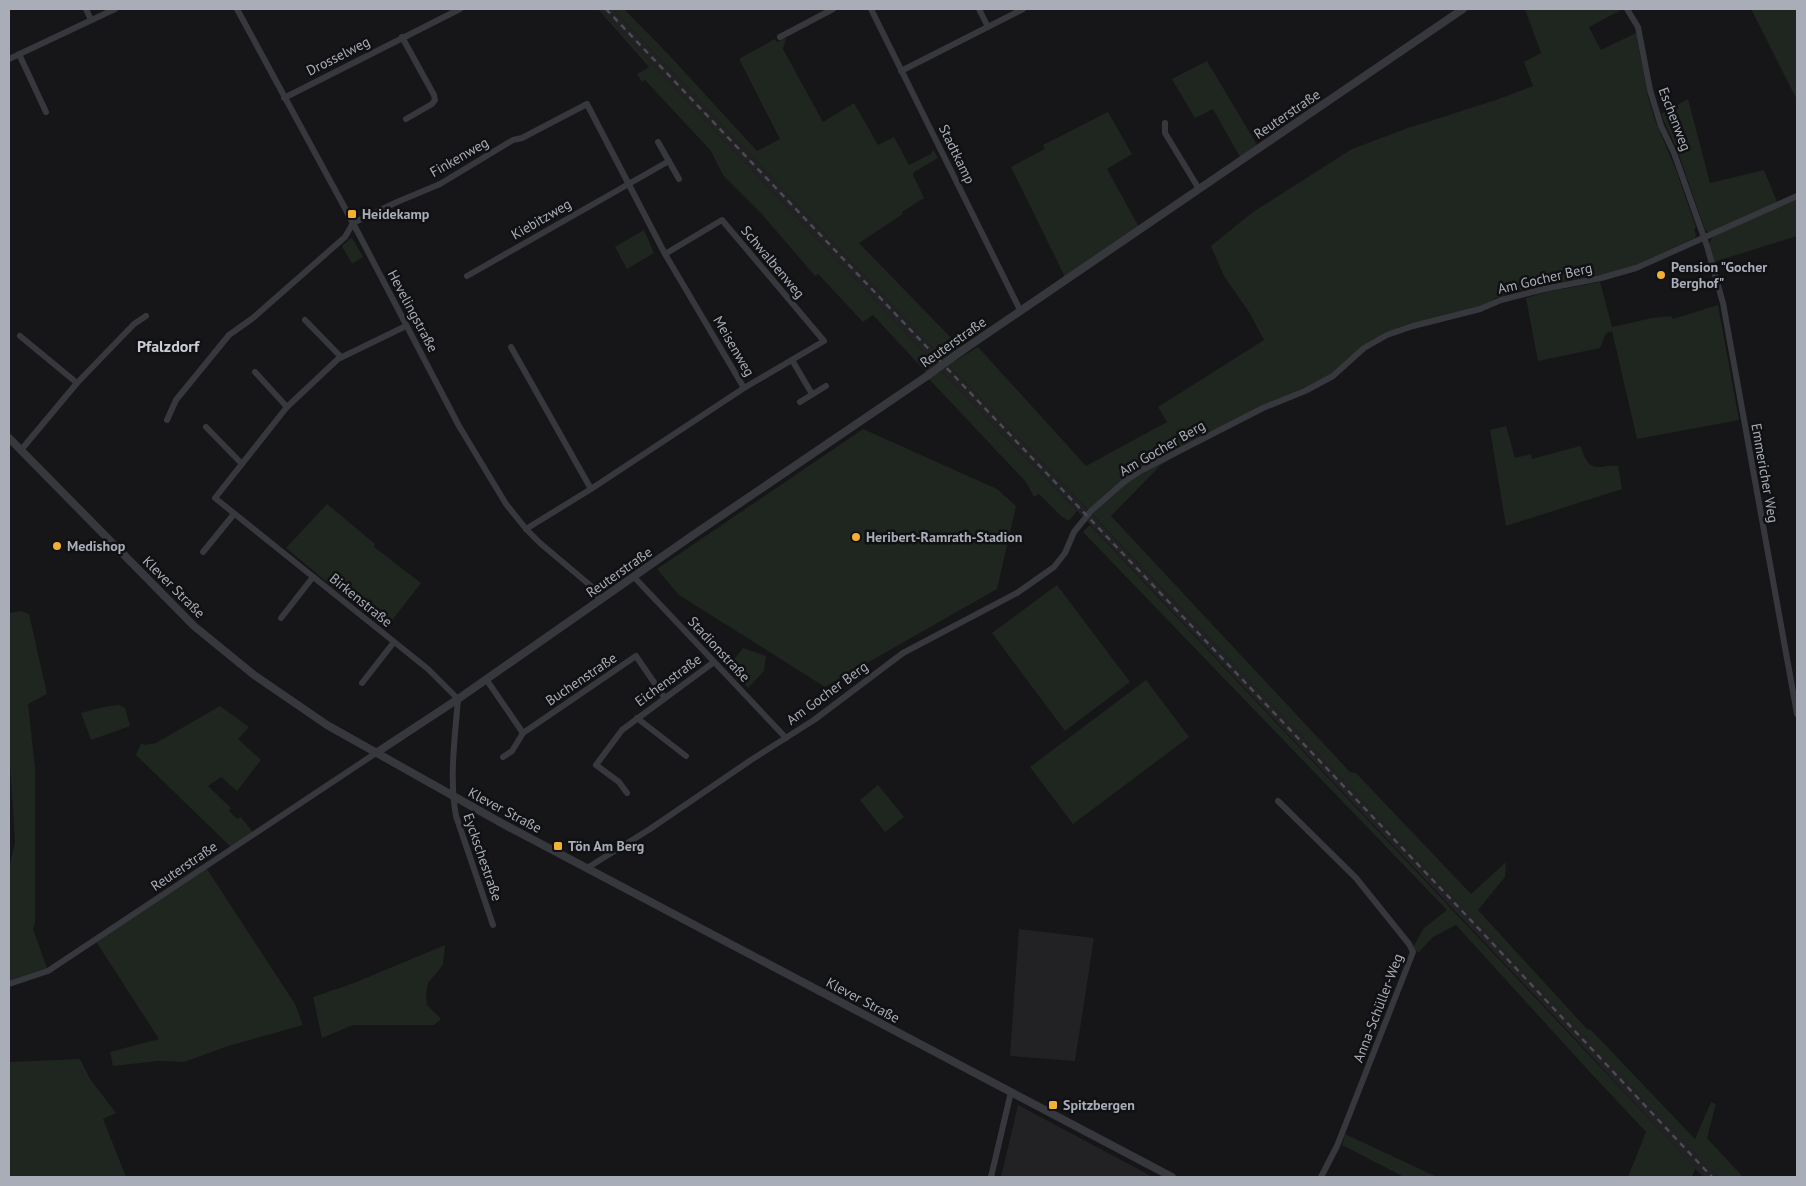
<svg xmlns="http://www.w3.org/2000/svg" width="1806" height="1186" font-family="'PT Sans',sans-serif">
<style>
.built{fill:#222225}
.green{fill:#1e261f}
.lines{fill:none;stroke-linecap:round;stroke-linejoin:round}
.minor{stroke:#37383d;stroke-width:6}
.tertiary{stroke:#37383d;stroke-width:8}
.rail{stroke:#4a4c52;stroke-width:2.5;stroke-dasharray:6 5;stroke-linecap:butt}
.tertiary-bridge{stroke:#37383d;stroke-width:8}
.poi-dot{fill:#f2b134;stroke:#111113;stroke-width:2}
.labels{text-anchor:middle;stroke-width:5;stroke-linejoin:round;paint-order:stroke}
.street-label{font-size:14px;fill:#a8adb8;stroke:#111113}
.poi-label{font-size:14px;font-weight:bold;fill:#a8adb8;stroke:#111113;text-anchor:start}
.quarter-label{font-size:16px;font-weight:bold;fill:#c9ccd4;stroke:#111113}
</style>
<rect width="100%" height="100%" fill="#161618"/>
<g class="built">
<polygon points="600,9 613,9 944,360 936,365"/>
<polygon points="949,365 1083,505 1719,1177 1704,1177 1695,1168 1556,1018 1086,520 941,371"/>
<polygon points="1019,929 1094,938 1075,1061 1010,1056"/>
<polygon points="1018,1105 1153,1177 1001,1177"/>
</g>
<g class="green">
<polygon points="598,9 600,9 936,365 926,372 873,315 863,322 818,274 815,276 761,213 723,175 711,151 645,80 642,82 637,74 649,67"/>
<polygon points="613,9 624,9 670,56 757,151 780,139 739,59 775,39 777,42 786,38 783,49 823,122 854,103 878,145 894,137 909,165 931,154 933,149 938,158 914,172 913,175 924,198 902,212 903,214 859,243 961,348 944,360"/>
<polygon points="1525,9 1594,9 1595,10 1623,9 1589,27 1601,50 1636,33 1648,97 1655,120 1676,170 1696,227 1694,230 1696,235 1695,238 1633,266 1611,273 1527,288 1496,298 1480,307 1385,333 1332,374 1133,473 1089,511 949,365 978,347 1086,466 1167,422 1158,407 1264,340 1249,312 1224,276 1211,246 1253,212 1352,149 1408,128 1496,100 1533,86 1524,62 1541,53"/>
<polygon points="1751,9 1797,9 1796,98"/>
<polygon points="1207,61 1257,145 1240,157 1213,109 1195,118 1172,79"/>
<polygon points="1688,99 1710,183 1764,170 1777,202 1710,233 1705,230 1678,152 1661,114"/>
<polygon points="1108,112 1132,154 1107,169 1139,227 1065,277 1011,167 1045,149 1043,145"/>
<polygon points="1797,198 1797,236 1714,262 1709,244 1713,236"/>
<polygon points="644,230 654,253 627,269 615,247"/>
<polygon points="351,238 353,239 363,257 352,264 342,246"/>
<polygon points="1600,282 1612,327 1652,318 1671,316 1673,319 1718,305 1739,420 1637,439 1612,331 1606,333 1600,348 1538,361 1526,298 1546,292"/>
<polygon points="941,371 1077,511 1069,521 1061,516 1039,494 1034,497 1026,482 929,379"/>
<path d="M1506 426 1515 458 1531 454 1532 459 1580 446C1583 450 1583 456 1587 461 1595 473 1607 463 1618 466L1622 489 1506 526 1490 430Z"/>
<polygon points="863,429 997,489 1016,506 997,589 825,687 679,595 657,569"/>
<polygon points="1204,439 1161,465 1111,516 1350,772 1356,773 1471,894 1506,862 1505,877 1478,910 1587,1029 1591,1030 1695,1139 1711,1102 1716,1104 1707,1138 1743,1177 1719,1177 1699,1157 1092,514 1135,476"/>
<polygon points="327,504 375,544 374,547 421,583 386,628 339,592 286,548"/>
<polygon points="1090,525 1704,1177 1695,1169 1692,1177 1628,1177 1646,1132 1588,1070 1456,925 1433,937 1418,953 1413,947 1424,928 1447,910 1083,532"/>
<polygon points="1057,585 1130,682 1065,731 992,633"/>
<polygon points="21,611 29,614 47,694 28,704 35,768 35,923 33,929 48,971 9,984 9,869 15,842 9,747 9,613"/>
<polygon points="743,648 766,656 764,671 748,688 728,667"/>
<polygon points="1146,680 1189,737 1073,824 1030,767"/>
<polygon points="119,705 125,708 130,726 91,740 81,713 103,707"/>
<polygon points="220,706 249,727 238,739 261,760 237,791 221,777 208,786 231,808 229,811 237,819 241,817 254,834 232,848 136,755 141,743 145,745 156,743"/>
<polygon points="878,785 904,817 885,832 860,800"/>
<polygon points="205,866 295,1004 303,1025 228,1046 184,1062 158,1061 113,1066 110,1052 159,1039 95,940"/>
<polygon points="445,945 443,965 428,983 426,995 427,1005 441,1019 434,1025 353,1025 322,1038 313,997 354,983"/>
<polygon points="80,1059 90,1079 116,1113 103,1119 126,1177 9,1177 9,1062"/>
<polygon points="1345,1134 1437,1177 1404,1177 1342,1145"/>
</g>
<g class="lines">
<g class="minor">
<polyline points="86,9 91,20"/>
<polyline points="237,9 353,223 459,426 506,504 526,529 540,543 591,586 600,600"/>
<polyline points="871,9 1020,310"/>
<polyline points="979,9 988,27"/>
<polyline points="1627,9 1638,27 1650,90 1661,126 1674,153 1707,246 1723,303 1797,714"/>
<polyline points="402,37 434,95 435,100 432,104 406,119"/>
<polyline points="780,37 833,9"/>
<polyline points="19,54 46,112"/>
<polyline points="9,59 115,9"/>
<polyline points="901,71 1023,9"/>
<polyline points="284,98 460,9"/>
<polyline points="1165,123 1165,133 1199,189"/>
<polyline points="658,142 679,179"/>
<polyline points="467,276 669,161"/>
<polyline points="305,320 341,357"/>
<path d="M406 326 338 359 287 407 215 498 428 669 458 699C455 737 449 778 456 816L493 925"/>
<polyline points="20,336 77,383"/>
<polyline points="511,347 591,489"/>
<polyline points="792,360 812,394"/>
<polyline points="255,372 287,407"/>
<polyline points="800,402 826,386"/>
<polyline points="167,420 176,400 229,335 253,318 345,237 353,223 397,202 440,184 513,140 522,138 587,104 665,254 744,388"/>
<polyline points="206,427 242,464"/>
<polyline points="21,450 77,383 134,324 146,316"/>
<polyline points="526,529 591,489 744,388 824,341 722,220 665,254"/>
<polyline points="203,552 234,514"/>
<polyline points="634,577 786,738"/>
<polyline points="281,618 313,577"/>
<polyline points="486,679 523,733 636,656 664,697"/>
<polyline points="362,683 394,642"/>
<polyline points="637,718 686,756"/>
<polyline points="503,757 512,751 523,733"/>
<polyline points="627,793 619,782 596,765 622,730 714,662"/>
<polyline points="1278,801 1356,878 1409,944 1413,952 1337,1146 1321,1177"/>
<polyline points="587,868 650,829 751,760 814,720 903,653 1017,593 1054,567 1065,553 1074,532 1091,511 1124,482 1140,471 1263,408 1305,391 1333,376 1364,348 1387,335 1413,326 1480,309 1501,300 1544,289 1601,278 1636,268 1797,196"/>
<polyline points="9,984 48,971 376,753"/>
<polyline points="991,1177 1011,1092"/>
</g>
<g class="tertiary">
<polyline points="963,350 1463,9"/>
<polyline points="9,438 194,626 254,675 327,725 505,825 1172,1177"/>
<polyline points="376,753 458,699 696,533 927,376"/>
</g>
<polyline class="rail" points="606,9 1464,913 1712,1177"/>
<polyline class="tertiary-bridge" points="927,376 963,350"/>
</g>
<g class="poi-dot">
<rect x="347" y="209" width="10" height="10" rx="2.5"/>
<circle cx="1661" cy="275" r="5"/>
<circle cx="856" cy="537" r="5"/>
<circle cx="57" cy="546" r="5"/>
<rect x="553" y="841" width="10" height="10" rx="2.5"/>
<rect x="1048" y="1100" width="10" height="10" rx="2.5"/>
</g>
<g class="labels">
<g class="street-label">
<text transform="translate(338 56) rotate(-27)" y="5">Drosselweg</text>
<text transform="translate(1287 114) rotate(-34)" y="5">Reuterstraße</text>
<text transform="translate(1675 119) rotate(69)" y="5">Eschenweg</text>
<text transform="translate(957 154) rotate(64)" y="5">Stadtkamp</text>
<text transform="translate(459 157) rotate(-30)" y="5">Finkenweg</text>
<text transform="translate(541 219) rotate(-30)" y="5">Kiebitzweg</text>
<text transform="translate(773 262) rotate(50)" y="5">Schwalbenweg</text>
<text transform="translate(1545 278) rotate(-13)" y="5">Am Gocher Berg</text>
<text transform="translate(413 311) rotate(62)" y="5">Hevelingstraße</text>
<text transform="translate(953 342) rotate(-35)" y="5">Reuterstraße</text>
<text transform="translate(734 346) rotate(60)" y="5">Meisenweg</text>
<text transform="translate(1162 448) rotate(-30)" y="5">Am Gocher Berg</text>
<text transform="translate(1765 473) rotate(80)" y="5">Emmericher Weg</text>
<text transform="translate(619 572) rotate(-35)" y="5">Reuterstraße</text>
<text transform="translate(174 587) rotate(45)" y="5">Klever Straße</text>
<text transform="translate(361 600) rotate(39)" y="5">Birkenstraße</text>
<text transform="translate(719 649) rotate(47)" y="5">Stadionstraße</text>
<text transform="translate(581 679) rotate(-34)" y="5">Buchenstraße</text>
<text transform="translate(668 680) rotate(-36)" y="5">Eichenstraße</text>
<text transform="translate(827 693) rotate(-36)" y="5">Am Gocher Berg</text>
<text transform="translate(505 810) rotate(28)" y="5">Klever Straße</text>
<text transform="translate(483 857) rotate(71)" y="5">Eyckschestraße</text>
<text transform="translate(184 866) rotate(-34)" y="5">Reuterstraße</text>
<text transform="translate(863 1000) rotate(28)" y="5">Klever Straße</text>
<text transform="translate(1378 1008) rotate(-69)" y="5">Anna-Schüller-Weg</text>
</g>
<g class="poi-label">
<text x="362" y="219">Heidekamp</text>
<text x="1671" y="272">Pension "Gocher<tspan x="1671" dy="16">Berghof"</tspan></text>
<text x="866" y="542">Heribert-Ramrath-Stadion</text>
<text x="67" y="551">Medishop</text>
<text x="568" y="851">Tön Am Berg</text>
<text x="1063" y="1110">Spitzbergen</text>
</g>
<g class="quarter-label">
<text x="168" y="352">Pfalzdorf</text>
</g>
</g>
<rect width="1806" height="1186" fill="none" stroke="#a8adb8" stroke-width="20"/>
</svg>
